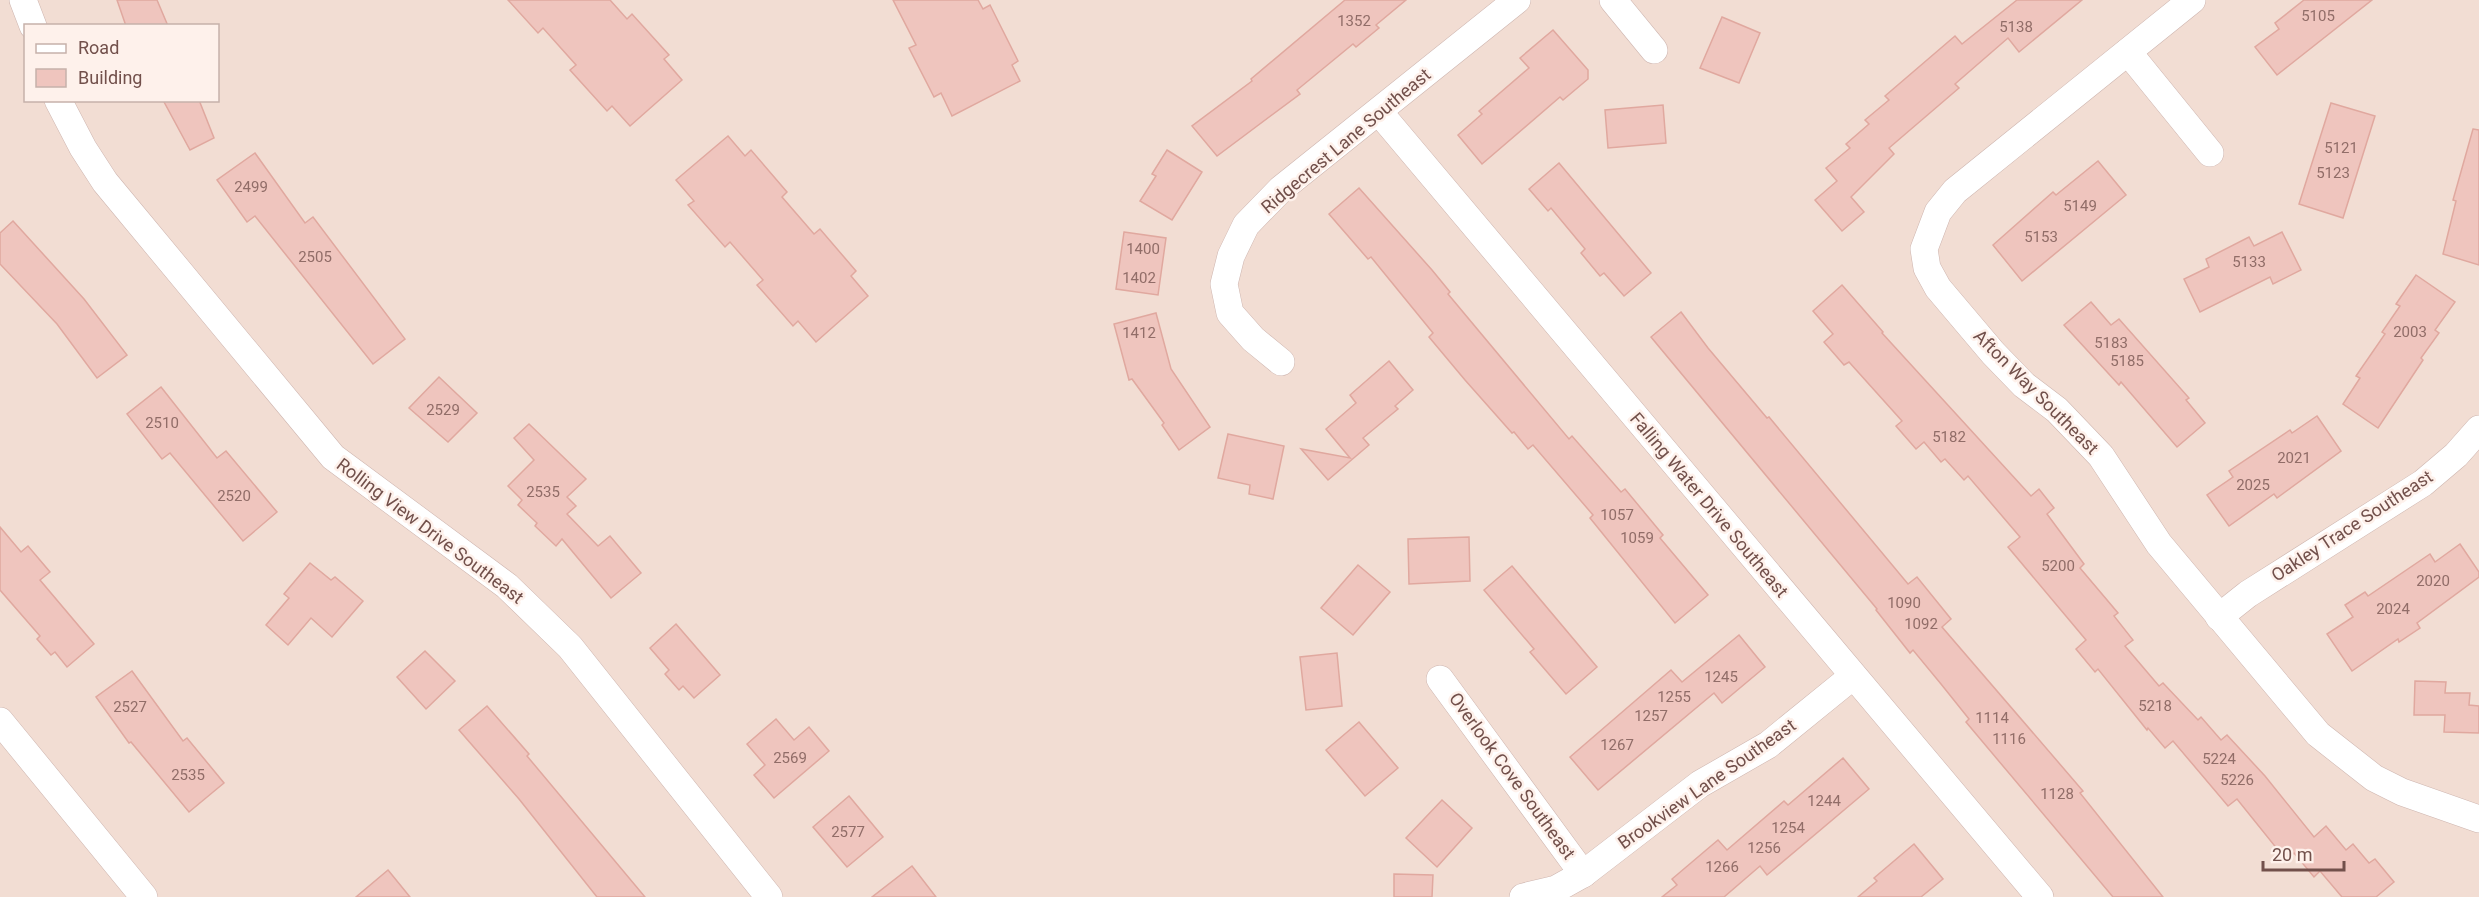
<svg xmlns="http://www.w3.org/2000/svg" width="2479" height="897" font-family="Roboto,sans-serif">
<style>
.residential{fill:#f2ddd3;fill-rule:evenodd}
.building{fill:#efc5be;stroke:#e0a89f;stroke-width:1.5}
.lines{fill:none;stroke-linecap:round;stroke-linejoin:round}
.street-casing{stroke:#ceb5af;stroke-width:28}
.street{stroke:#fff;stroke-width:27}
.labels{text-anchor:middle;stroke-width:5;stroke-linejoin:round;paint-order:stroke}
.number-label{font-size:15px;fill:#916d68}
.street-label{font-size:18px;fill:#72504b;stroke:#fef1eb}
</style>
<rect width="100%" height="100%" fill="#fbede5"/>
<path class="residential" d="M0 0H2479V897H0ZM26 26H218V100H26Z"/>
<g class="building">
<polygon points="117,0 157,0 168,26 126,26"/>
<polygon points="508,0 610,0 627,19 632,14 669,55 664,59 682,80 630,126 612,106 607,111 570,70 576,65 543,28 538,33"/>
<polygon points="893,0 978,0 983,9 990,5 1018,61 1012,65 1020,81 952,116 941,93 934,97 909,48 916,45"/>
<polygon points="1345,0 1406,0 1376,25 1379,28 1356,47 1353,44 1297,90 1300,94 1217,156 1192,126 1252,81 1251,79"/>
<polygon points="2017,0 2082,0 2019,52 2008,38 1955,84 1959,88 1889,148 1894,154 1851,197 1864,212 1842,231 1815,200 1837,181 1826,168 1850,148 1846,144 1869,124 1865,120 1889,100 1885,96 1955,36 1962,44"/>
<polygon points="2304,0 2372,0 2277,75 2255,47 2279,29 2275,23"/>
<polygon points="1722,17 1760,33 1739,83 1700,68"/>
<polygon points="1553,30 1588,70 1588,79 1563,100 1560,97 1482,164 1458,135 1482,114 1479,111 1529,68 1520,58"/>
<polygon points="163,100 199,100 214,138 190,150"/>
<polygon points="2331,103 2375,116 2343,218 2299,204"/>
<polygon points="1663,105 1666,143 1608,148 1605,110"/>
<polygon points="2473,129 2479,130 2479,265 2443,254 2456,201 2453,200"/>
<polygon points="728,136 745,156 751,150 787,192 782,197 814,234 820,229 856,271 851,276 868,296 816,342 798,321 793,326 757,285 763,280 730,242 725,247 688,205 694,201 676,180"/>
<polygon points="1167,150 1202,172 1172,220 1140,201 1156,176 1152,174"/>
<polygon points="255,153 305,223 313,217 405,339 373,364 255,216 247,222 217,180"/>
<polygon points="2098,161 2126,195 2022,281 1993,245 2053,192 2056,195"/>
<polygon points="1559,163 1651,273 1624,296 1604,273 1600,276 1581,253 1585,249 1551,208 1548,211 1529,189"/>
<polygon points="1359,188 1432,270 1450,292 1448,294 1569,439 1572,436 1621,492 1625,489 1663,535 1660,538 1708,595 1675,623 1590,518 1593,515 1533,445 1528,449 1514,432 1512,433 1465,380 1429,337 1433,333 1371,257 1368,259 1329,214"/>
<polygon points="13,221 84,299 127,355 97,378 57,324 0,264 0,233"/>
<polygon points="1124,232 1166,238 1158,295 1116,289"/>
<polygon points="2282,232 2301,270 2273,284 2270,277 2200,312 2184,279 2209,267 2206,259 2249,237 2254,246"/>
<polygon points="2416,275 2455,302 2435,330 2439,333 2421,358 2423,360 2378,428 2343,404 2360,378 2356,376 2385,334 2382,332 2400,306 2396,304"/>
<polygon points="1842,285 1883,332 1882,333 2010,473 2031,496 2039,489 2054,508 2047,514 2084,564 2080,568 2118,613 2114,616 2133,640 2125,646 2159,686 2163,683 2198,720 2201,717 2221,740 2227,735 2265,776 2314,837 2326,826 2346,850 2353,844 2369,863 2375,859 2394,882 2376,897 2342,897 2320,871 2314,877 2294,853 2286,860 2237,799 2228,806 2173,741 2165,748 2148,728 2147,730 2098,669 2095,672 2076,649 2086,640 2008,547 2020,537 1968,476 1964,480 1945,459 1941,462 1924,442 1916,449 1896,426 1902,421 1849,362 1844,365 1824,342 1833,334 1813,311"/>
<polygon points="2091,302 2111,325 2119,319 2189,398 2186,400 2205,423 2177,447 2121,382 2119,385 2064,325"/>
<polygon points="1681,312 1708,348 1767,418 1769,417 1908,584 1917,577 1951,619 1942,627 2083,791 2080,793 2163,897 2113,897 1966,722 1969,719 1941,684 1913,650 1910,653 1876,610 1877,609 1651,337"/>
<polygon points="1156,313 1171,369 1210,427 1179,450 1162,425 1164,423 1132,379 1129,380 1114,324"/>
<polygon points="1389,361 1413,390 1395,406 1398,409 1363,438 1369,445 1328,480 1301,449 1350,458 1326,429 1356,403 1350,395"/>
<polygon points="439,377 477,413 448,442 409,408"/>
<polygon points="161,387 217,458 226,451 277,512 243,541 170,453 162,459 127,414"/>
<polygon points="2317,416 2341,451 2277,498 2274,494 2229,526 2207,495 2233,477 2229,471 2290,430 2292,433"/>
<polygon points="529,424 586,479 567,497 576,506 567,514 598,546 610,536 641,573 611,598 562,539 556,546 535,526 537,523 518,505 522,500 508,486 534,460 514,438"/>
<polygon points="1228,434 1284,446 1273,499 1249,494 1250,485 1218,478"/>
<polygon points="0,527 21,552 28,546 50,572 40,580 94,644 67,667 55,652 51,655 37,639 40,636 0,590"/>
<polygon points="1469,537 1470,581 1409,584 1408,539"/>
<polygon points="2460,544 2479,572 2479,577 2417,623 2420,628 2399,642 2398,639 2352,671 2327,634 2353,617 2345,605 2365,592 2368,596 2430,554 2435,562"/>
<polygon points="310,563 331,580 335,577 363,601 332,637 311,618 288,645 266,625 289,598 284,594"/>
<polygon points="1358,565 1390,592 1353,635 1321,608"/>
<polygon points="1512,566 1597,667 1566,694 1530,652 1534,649 1484,590"/>
<polygon points="676,624 720,675 694,698 683,686 679,690 665,674 669,670 650,648"/>
<polygon points="1739,635 1765,667 1722,703 1714,693 1598,790 1570,757 1671,670 1682,682"/>
<polygon points="425,651 455,681 426,709 397,677"/>
<polygon points="1337,653 1342,706 1306,710 1300,657"/>
<polygon points="132,671 183,741 187,738 224,783 189,812 131,742 129,743 96,697"/>
<polygon points="2415,681 2446,682 2445,693 2470,693 2469,705 2479,706 2479,733 2444,732 2445,715 2414,715"/>
<polygon points="487,706 529,754 527,756 645,897 597,897 519,799 459,730"/>
<polygon points="776,719 794,740 809,727 829,751 774,798 754,775 765,765 747,744"/>
<polygon points="1359,722 1398,768 1365,796 1326,750"/>
<polygon points="1843,758 1869,789 1767,875 1760,866 1724,897 1662,897 1677,885 1672,879 1718,840 1727,850 1784,801 1788,805"/>
<polygon points="849,796 883,837 847,867 813,827"/>
<polygon points="1442,800 1472,828 1437,867 1406,838"/>
<polygon points="1914,844 1943,879 1921,897 1858,897 1877,881 1874,878"/>
<polygon points="912,866 936,897 872,897"/>
<polygon points="388,870 410,897 356,897"/>
<polygon points="1394,874 1433,875 1432,897 1394,897"/>
</g>
<g class="lines">
<defs>
<g id="street">
<polyline points="23,0 33,26"/>
<polyline points="1613,0 1654,50"/>
<polyline points="2192,0 1955,191 1938,212 1924,249 1927,268 1938,288 1993,353 2024,385 2057,410 2101,456 2159,544 2318,734 2374,778 2402,792 2479,819"/>
<polyline points="2128,52 2210,153"/>
<polyline points="58,100 83,148 105,182 333,457 507,586 570,647 769,897"/>
<polyline points="1379,112 2040,897"/>
<polyline points="1281,362 1253,339 1230,313 1224,284 1231,256 1246,225 1281,189 1517,0"/>
<polyline points="2219,617 2248,594 2423,483 2456,455 2479,429"/>
<polyline points="1440,679 1583,874"/>
<polyline points="0,721 144,897"/>
<polyline points="1523,897 1556,889 1583,874 1700,784 1768,745 1853,676"/>
</g>
</defs>
<use href="#street" class="street-casing"/>
<use href="#street" class="street"/>
</g>
<g class="labels">
<g class="number-label">
<text x="2318" y="21">5105</text>
<text x="1354" y="26">1352</text>
<text x="2016" y="32">5138</text>
<text x="2341" y="153">5121</text>
<text x="2333" y="178">5123</text>
<text x="251" y="192">2499</text>
<text x="2080" y="211">5149</text>
<text x="2041" y="242">5153</text>
<text x="1143" y="254">1400</text>
<text x="315" y="262">2505</text>
<text x="2249" y="267">5133</text>
<text x="1139" y="283">1402</text>
<text x="2410" y="337">2003</text>
<text x="1139" y="338">1412</text>
<text x="2111" y="348">5183</text>
<text x="2127" y="366">5185</text>
<text x="443" y="415">2529</text>
<text x="162" y="428">2510</text>
<text x="1949" y="442">5182</text>
<text x="2294" y="463">2021</text>
<text x="2253" y="490">2025</text>
<text x="543" y="497">2535</text>
<text x="234" y="501">2520</text>
<text x="1617" y="520">1057</text>
<text x="1637" y="543">1059</text>
<text x="2058" y="571">5200</text>
<text x="2433" y="586">2020</text>
<text x="1904" y="608">1090</text>
<text x="2393" y="614">2024</text>
<text x="1921" y="629">1092</text>
<text x="1721" y="682">1245</text>
<text x="1674" y="702">1255</text>
<text x="2155" y="711">5218</text>
<text x="130" y="712">2527</text>
<text x="1651" y="721">1257</text>
<text x="1992" y="723">1114</text>
<text x="2009" y="744">1116</text>
<text x="1617" y="750">1267</text>
<text x="790" y="763">2569</text>
<text x="2219" y="764">5224</text>
<text x="188" y="780">2535</text>
<text x="2237" y="785">5226</text>
<text x="2057" y="799">1128</text>
<text x="1824" y="806">1244</text>
<text x="1788" y="833">1254</text>
<text x="848" y="837">2577</text>
<text x="1764" y="853">1256</text>
<text x="1722" y="872">1266</text>
</g>
<g class="street-label">
<text transform="translate(1346 141) rotate(-40)" y="6">Ridgecrest Lane Southeast</text>
<text transform="translate(2036 392) rotate(45)" y="6">Afton Way Southeast</text>
<text transform="translate(1709 505) rotate(50)" y="6">Falling Water Drive Southeast</text>
<text transform="translate(2352 526) rotate(-33)" y="6">Oakley Trace Southeast</text>
<text transform="translate(430 531) rotate(37)" y="6">Rolling View Drive Southeast</text>
<text transform="translate(1512 776) rotate(54)" y="6">Overlook Cove Southeast</text>
<text transform="translate(1707 784) rotate(-35)" y="6">Brookview Lane Southeast</text>
</g>
</g>
<rect x="24" y="24" width="195" height="78" fill="#fef1eb" stroke="#c6b1ab" stroke-width="1.5"/>
<rect x="36" y="44" width="30" height="9" fill="#ffffff" stroke="#c6b1ab" stroke-width="1.5"/>
<text x="78" y="54" font-size="18" fill="#72504b">Road</text>
<rect x="36" y="69" width="30" height="18" fill="#efc5be" stroke="#c6b1ab" stroke-width="1.5"/>
<text x="78" y="84" font-size="18" fill="#72504b">Building</text>
<path d="M2263 861v9h81v-9" fill="none" stroke="#72504b" stroke-width="3"/>
<text x="2272" y="861" font-size="18" fill="#72504b" stroke="#fef1eb" stroke-width="4.5" paint-order="stroke">20 m</text>
</svg>
